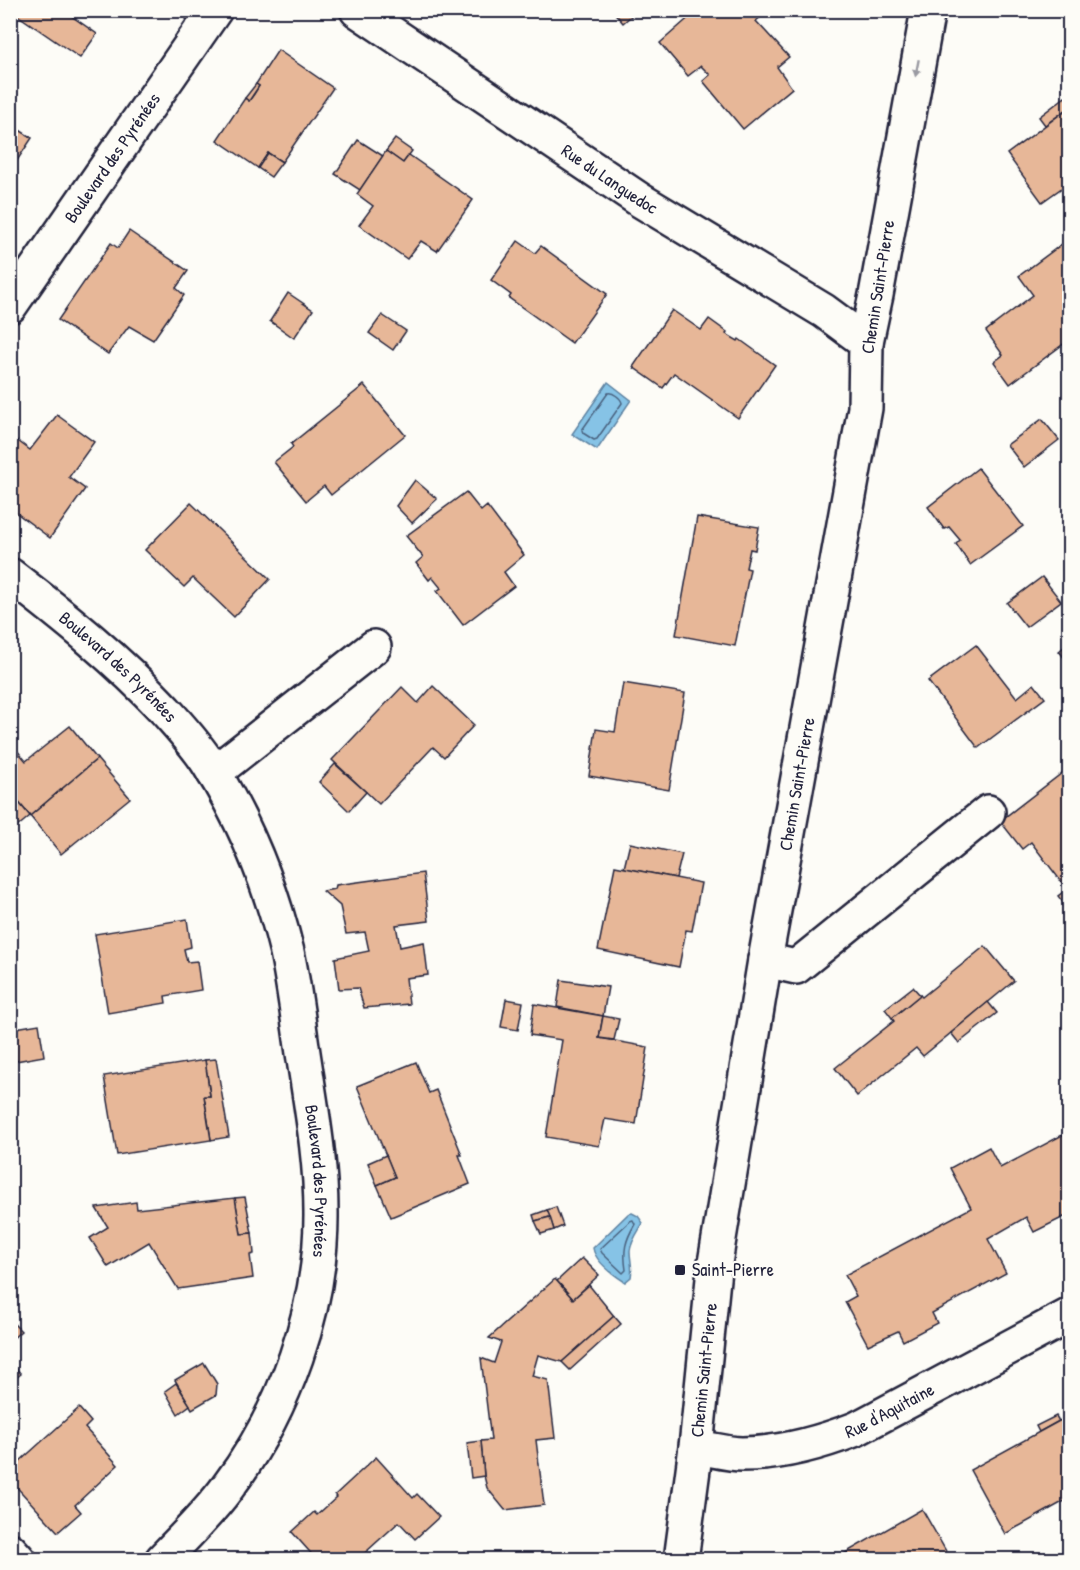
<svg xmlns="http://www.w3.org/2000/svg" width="1080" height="1570" font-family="'Patrick Hand',sans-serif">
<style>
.water{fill:#86c3e6;stroke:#5e83a2;stroke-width:1.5}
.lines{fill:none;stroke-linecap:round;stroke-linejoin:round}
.shore{stroke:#4a627f;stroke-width:1.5}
.building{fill:#e7b798;stroke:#22223b;stroke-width:1.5}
.minor-casing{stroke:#22223b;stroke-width:38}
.major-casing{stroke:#22223b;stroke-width:38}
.minor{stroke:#fdfcf7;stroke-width:33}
.major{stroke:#fdfcf7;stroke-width:33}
.oneway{fill:#9a9aa2}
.poi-dot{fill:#22223b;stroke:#fdfcf7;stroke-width:2}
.labels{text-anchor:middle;stroke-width:4.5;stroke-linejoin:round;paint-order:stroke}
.street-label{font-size:18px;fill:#22223b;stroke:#fdfcf7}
.poi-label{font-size:18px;fill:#22223b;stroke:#fdfcf7;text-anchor:start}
</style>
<rect width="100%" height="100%" fill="#fdfcf7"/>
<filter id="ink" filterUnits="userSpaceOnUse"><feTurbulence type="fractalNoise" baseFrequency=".0167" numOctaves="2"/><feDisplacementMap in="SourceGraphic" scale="12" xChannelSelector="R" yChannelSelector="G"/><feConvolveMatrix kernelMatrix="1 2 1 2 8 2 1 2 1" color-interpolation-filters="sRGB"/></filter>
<g filter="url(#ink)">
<g class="water">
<polygon points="608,382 631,400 597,450 572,434"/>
<path d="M632 1213 638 1216 643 1223C638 1232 631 1241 630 1251 630 1260 633 1268 631 1277L625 1282C614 1275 595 1261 593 1248L628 1214Z"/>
</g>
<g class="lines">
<g class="shore">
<path d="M608 393C613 392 621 398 622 403L597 439 594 440 583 433 582 430Z"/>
<path d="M633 1220 635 1224C625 1241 623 1250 626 1270L623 1273 602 1253 600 1249 630 1221Z"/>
</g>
</g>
<g class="building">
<polygon points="10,10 73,10 70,15 97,34 80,58"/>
<polygon points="612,10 638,10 623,23"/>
<polygon points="690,10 769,10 756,21 789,57 777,67 792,88 743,129 703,81 710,75 701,66 688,76 660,43 693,14"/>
<polygon points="278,50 333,88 282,162 268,153 258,168 217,140 245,98 249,101 254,94 259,86 256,84"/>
<polygon points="256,84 259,86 249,101 245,98"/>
<polygon points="1065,97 1070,104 1070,107 1045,125 1039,117"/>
<polygon points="1070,107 1070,182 1042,202 1007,154"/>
<polygon points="10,124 32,138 10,171"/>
<polygon points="395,139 412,151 403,163 386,151"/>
<polygon points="358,140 383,156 360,190 335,174"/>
<polygon points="386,151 403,163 409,155 473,200 437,251 421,241 407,259 359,225 373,206 357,194"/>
<polygon points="268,153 282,162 271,177 258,168"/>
<polygon points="129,231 188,271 176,288 184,295 153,340 129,326 108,354 58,320 111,243 118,248"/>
<polygon points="1070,238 1070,280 1065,283 1070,290 1070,339 1010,384 994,362 1003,355 986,331 1033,295 1019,276"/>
<polygon points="518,241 535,253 541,246 607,294 572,343 509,298 511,295 491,280"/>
<polygon points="288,293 313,310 294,338 270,321"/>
<polygon points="672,310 701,330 709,319 727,332 726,334 738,341 739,339 775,365 738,418 674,373 663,388 633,367"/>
<polygon points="382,315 406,331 393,350 369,333"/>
<polygon points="364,385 405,435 331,495 324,486 306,501 274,462 293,447 291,444"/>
<polygon points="57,415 94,442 69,477 85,489 50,538 10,508 10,437 11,436 30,450"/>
<polygon points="1042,419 1059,440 1024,467 1007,445"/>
<polygon points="978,468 1023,526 970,565 956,544 960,540 949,527 944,529 928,507"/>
<polygon points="415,480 437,499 412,523 396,506"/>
<polygon points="466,492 481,511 487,506 524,555 504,572 514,586 463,625 437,591 441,588 432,577 429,580 416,563 423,557 406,536"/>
<polygon points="191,503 270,579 234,617 193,578 184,587 145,550"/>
<polygon points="697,517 759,527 755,550 750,549 746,568 750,569 735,646 676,635"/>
<polygon points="1042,577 1061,601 1026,627 1007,603"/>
<polygon points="1070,642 1070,665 1059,651"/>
<polygon points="976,645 1017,698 1034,684 1045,698 978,748 928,681"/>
<polygon points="623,683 685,693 669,790 589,776 596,729 615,732"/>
<polygon points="433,686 474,725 444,757 433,747 379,804 332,760 402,687 418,703"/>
<polygon points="70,726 97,759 30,816 10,792 10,742 26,761"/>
<polygon points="97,759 130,798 61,854 30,816"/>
<polygon points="335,764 366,792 349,811 319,782"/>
<polygon points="1066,770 1070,774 1070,911 1058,896 1067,889 1031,842 1022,849 1000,821"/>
<polygon points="10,792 30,816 10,833"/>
<polygon points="630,843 682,854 676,878 624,868"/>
<polygon points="615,866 701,883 692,931 686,930 679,967 598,950"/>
<polygon points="423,873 429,921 396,925 400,947 424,942 428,975 406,978 409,1004 364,1008 358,988 339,989 335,958 369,951 365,932 346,934 340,906 323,891 335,889 336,885"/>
<polygon points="187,919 191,947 184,949 187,962 197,961 201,990 165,996 166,1003 108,1013 95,934"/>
<polygon points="985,946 1014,981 923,1056 916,1048 857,1096 835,1068 894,1021 892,1018 920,995 922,997"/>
<polygon points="561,980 608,987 603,1016 557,1007"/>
<polygon points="913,987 920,995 892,1018 885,1009"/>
<polygon points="506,999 523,1002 518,1030 501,1027"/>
<polygon points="988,1002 997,1013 959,1043 951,1033"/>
<polygon points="534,1004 603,1016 599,1038 648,1047 636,1124 605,1119 599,1146 546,1137 562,1040 530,1035"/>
<polygon points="603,1016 619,1019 614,1040 599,1038"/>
<polygon points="39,1024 44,1056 10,1062 10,1029"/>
<polygon points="216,1059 229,1137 211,1140 204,1096 210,1096 205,1060"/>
<polygon points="205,1060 210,1096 204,1096 211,1140 117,1155 104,1076"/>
<polygon points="416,1062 429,1093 436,1090 462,1155 459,1155 470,1184 391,1217 377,1185 395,1177 357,1086"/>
<polygon points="1070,1131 1070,1214 1034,1232 1026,1217 988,1239 1006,1273 932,1313 937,1323 903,1341 898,1331 868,1345 845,1302 856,1296 845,1275 971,1208 950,1168 989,1147 1000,1168"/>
<polygon points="386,1155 395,1177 377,1185 368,1163"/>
<polygon points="245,1197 252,1233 241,1234 235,1198"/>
<polygon points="235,1198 241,1234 252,1233 254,1254 250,1255 253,1278 178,1289 149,1242 108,1267 90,1238 108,1227 96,1208 136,1202 137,1209"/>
<polygon points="556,1207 563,1226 554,1230 547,1210"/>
<polygon points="547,1210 550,1217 535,1221 533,1215"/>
<polygon points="550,1217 554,1230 541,1234 535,1221"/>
<polygon points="582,1258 599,1275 573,1299 557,1281"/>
<polygon points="555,1279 573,1299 589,1285 614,1316 562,1362 538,1355 532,1376 548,1380 555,1438 536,1440 544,1505 505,1510 487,1488 484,1476 481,1441 491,1440 481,1358 494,1363 501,1342 489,1338"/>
<polygon points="614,1316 621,1324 570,1370 562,1362"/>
<polygon points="10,1320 21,1331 10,1341"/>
<polygon points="10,1362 21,1374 10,1383"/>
<polygon points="204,1363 217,1384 216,1395 192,1409 175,1380"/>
<polygon points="176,1383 190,1405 178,1414 165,1391"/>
<polygon points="79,1408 91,1422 85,1428 118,1465 75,1505 81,1512 58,1532 10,1480 10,1470"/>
<polygon points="1056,1416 1059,1421 1039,1432 1036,1426"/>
<polygon points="1061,1420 1068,1432 1070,1431 1070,1498 1005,1534 970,1470"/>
<polygon points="481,1441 484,1476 471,1478 467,1443"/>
<polygon points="376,1457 413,1498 417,1494 439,1517 415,1539 399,1522 357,1560 317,1560 292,1532 314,1512 317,1515 337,1497 335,1495"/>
<polygon points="922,1509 951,1560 833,1560"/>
</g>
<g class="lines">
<defs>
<g id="minor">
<path id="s1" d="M10 306 215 10"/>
<polyline points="866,342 876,295 928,10"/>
<path id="s2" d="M10 575C65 617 118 660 165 710 180 727 196 744 208 763 244 820 271 886 287 952 294 985 298 1019 303 1053 311 1106 321 1159 321 1212 322 1308 285 1411 227 1488 208 1514 184 1537 162 1560"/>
<polyline points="214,773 374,647"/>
<polyline points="765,960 796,967 988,812"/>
<path id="s3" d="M696 1447C711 1449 728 1454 742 1454 781 1454 820 1443 856 1429L1070 1315"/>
<polyline points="10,1550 19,1560"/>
</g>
<g id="major">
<path id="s4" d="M357 10 640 200 824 311 866 342 865 408 765 960 714 1269 696 1447 681 1560"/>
</g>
</defs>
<use href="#minor" class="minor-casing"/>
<use href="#major" class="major-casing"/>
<use href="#minor" class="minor"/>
<use href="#major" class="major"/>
</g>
<defs><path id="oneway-solid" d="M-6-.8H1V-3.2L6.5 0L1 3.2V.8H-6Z" transform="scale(1.5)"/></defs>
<use class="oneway" href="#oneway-solid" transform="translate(917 68) rotate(101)"/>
</g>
<rect class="poi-dot" x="674" y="1264" width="12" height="12" rx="3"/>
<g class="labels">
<g class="street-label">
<text dy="6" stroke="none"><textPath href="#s1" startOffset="180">Boulevard des Pyrénées</textPath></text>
<text dy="6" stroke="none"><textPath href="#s4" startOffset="304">Rue du Languedoc</textPath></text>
<text transform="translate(878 287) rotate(-81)" y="6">Chemin Saint-Pierre</text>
<text dy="6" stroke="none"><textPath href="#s2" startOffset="142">Boulevard des Pyrénées</textPath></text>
<text transform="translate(797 784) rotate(-80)" y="6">Chemin Saint-Pierre</text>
<text dy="6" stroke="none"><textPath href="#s2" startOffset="711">Boulevard des Pyrénées</textPath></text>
<text transform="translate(704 1370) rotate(-84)" y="6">Chemin Saint-Pierre</text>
<text dy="6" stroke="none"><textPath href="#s3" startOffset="202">Rue d'Aquitaine</textPath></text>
</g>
<g class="poi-label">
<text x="692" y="1276">Saint-Pierre</text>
</g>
</g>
<rect width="1080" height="1570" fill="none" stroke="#fdfcf7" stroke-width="36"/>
<rect x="18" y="18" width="1044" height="1534" fill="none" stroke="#22223b" stroke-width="2" filter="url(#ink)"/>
</svg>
